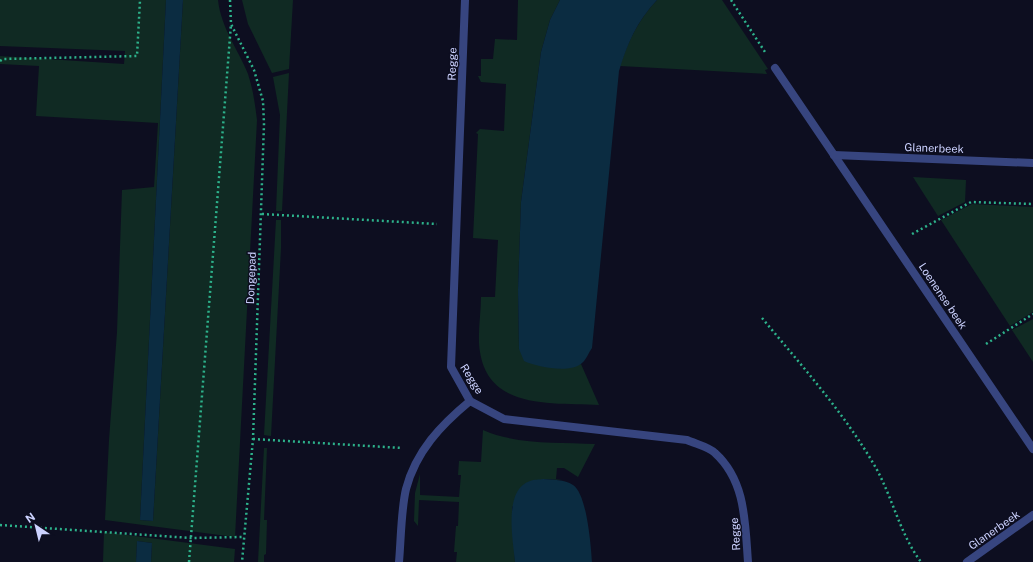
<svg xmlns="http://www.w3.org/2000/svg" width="1033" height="562" font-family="'Public Sans',sans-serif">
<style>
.green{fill:#102a23}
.water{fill:#0b2c41}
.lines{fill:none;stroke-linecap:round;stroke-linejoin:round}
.path{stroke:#2db28b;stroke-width:2.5;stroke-dasharray:2 3;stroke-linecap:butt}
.lane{stroke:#37457f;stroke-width:8}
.street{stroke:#37457f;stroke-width:8}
.labels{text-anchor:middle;stroke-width:3;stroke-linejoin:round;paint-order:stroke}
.street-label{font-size:11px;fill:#ccd2ff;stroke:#0d0e20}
</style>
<rect width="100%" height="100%" fill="#0d0e20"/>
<g class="green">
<path d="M0 0H166L140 520 153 521 183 0H218C221 28 238 49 248 74 253 89 255 104 257 120L235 537 105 520 109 440 117 332 122 190 154 187 158 123 36 116 39 66 0 64V56L124 64 125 51 0 46Z"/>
<polygon points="242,0 293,0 289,69 272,73 248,24"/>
<path d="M518 0H560L550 20 541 52 521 202 518 290 519 349 567 368 581 364 599 405C555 402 489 411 480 352 477 335 481 315 481 297H495L498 240 473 238 478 134 476 133 480 129 504 131 506 84 481 82 478 76H481V59H493L495 39 517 40Z"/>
<path d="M657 0H722L768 69 765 70 767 74 620 66C628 41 639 19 657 0Z"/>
<polygon points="289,73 282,211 276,211 280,115 273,77"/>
<polygon points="913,177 966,180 965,202 938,216"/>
<polygon points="972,204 1033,207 1033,312 1010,326 941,220"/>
<polygon points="276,220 281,220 281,248 271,436 264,435"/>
<polygon points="1033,319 1033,362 1012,330"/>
<path d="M483 430C517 445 558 442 595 444L578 477 564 468H557L556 479 562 480 543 479 512 507 515 562H456L457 552H454L456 526H458L459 502 419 500 418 526 414 521 415 493 420 474V495L459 497 461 475H458L459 461 481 462Z"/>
<polygon points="264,448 267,448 264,520 267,520 266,554 264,555 264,562 258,562"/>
<polygon points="104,532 235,549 234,562 151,562 152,543 137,541 136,562 103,562"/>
</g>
<g class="water">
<polygon points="166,0 183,0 153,521 140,520"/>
<path d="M560 0H657C637 21 627 44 619 71L592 348C589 352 586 360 582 363 570 374 537 367 524 361L519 349 518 290 521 202 541 52 550 20Z"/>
<path d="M543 479C553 480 564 479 573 485 587 494 591 546 592 562H515C513 540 503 490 530 481 534 479 539 480 543 479Z"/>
<polygon points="137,541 152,543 151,562 136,562"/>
</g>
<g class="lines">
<g class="path">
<polyline points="230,0 231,24 254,70 263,101 264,124 253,439 242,562"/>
<polyline points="731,0 765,52"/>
<polyline points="0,61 3,59 137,56 140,0"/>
<polyline points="262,214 437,224"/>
<polyline points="912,234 971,202 1033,204"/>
<path d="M762 318C802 366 845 414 876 468 893 499 900 534 921 562"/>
<polyline points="986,344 1033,314"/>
<polyline points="253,439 402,448"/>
<polyline points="0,525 191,538 243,537"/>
<polyline points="189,562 231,24"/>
</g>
<polyline class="lane" points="775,68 834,155"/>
<g class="street">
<path d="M465 0 451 367 470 401 504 419 687 440C696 444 709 447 715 453 746 481 745 523 748 562"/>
<polyline points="834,155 1033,449"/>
<polyline points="834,155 1033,163"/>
<path d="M399 562C401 540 401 510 406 489 416 451 441 425 470 401"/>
<polyline points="967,562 1033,515"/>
</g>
</g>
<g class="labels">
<g class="street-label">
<text transform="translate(452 64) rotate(-88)" y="4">Regge</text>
<text transform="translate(934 148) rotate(2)" y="4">Glanerbeek</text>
<text transform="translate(251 278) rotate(-88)" y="4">Dongepad</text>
<text transform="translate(943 296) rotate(56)" y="4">Loenense beek</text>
<text transform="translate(472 379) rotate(58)" y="4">Regge</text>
<text transform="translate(994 530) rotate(-35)" y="4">Glanerbeek</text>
<text transform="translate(735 534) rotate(-94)" y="4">Regge</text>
</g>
</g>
<g transform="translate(36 526) rotate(325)" stroke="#0d0e20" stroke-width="3" paint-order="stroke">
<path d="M0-3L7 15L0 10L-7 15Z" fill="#ccd2ff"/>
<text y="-6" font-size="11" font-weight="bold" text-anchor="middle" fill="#ccd2ff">N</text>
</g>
</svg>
